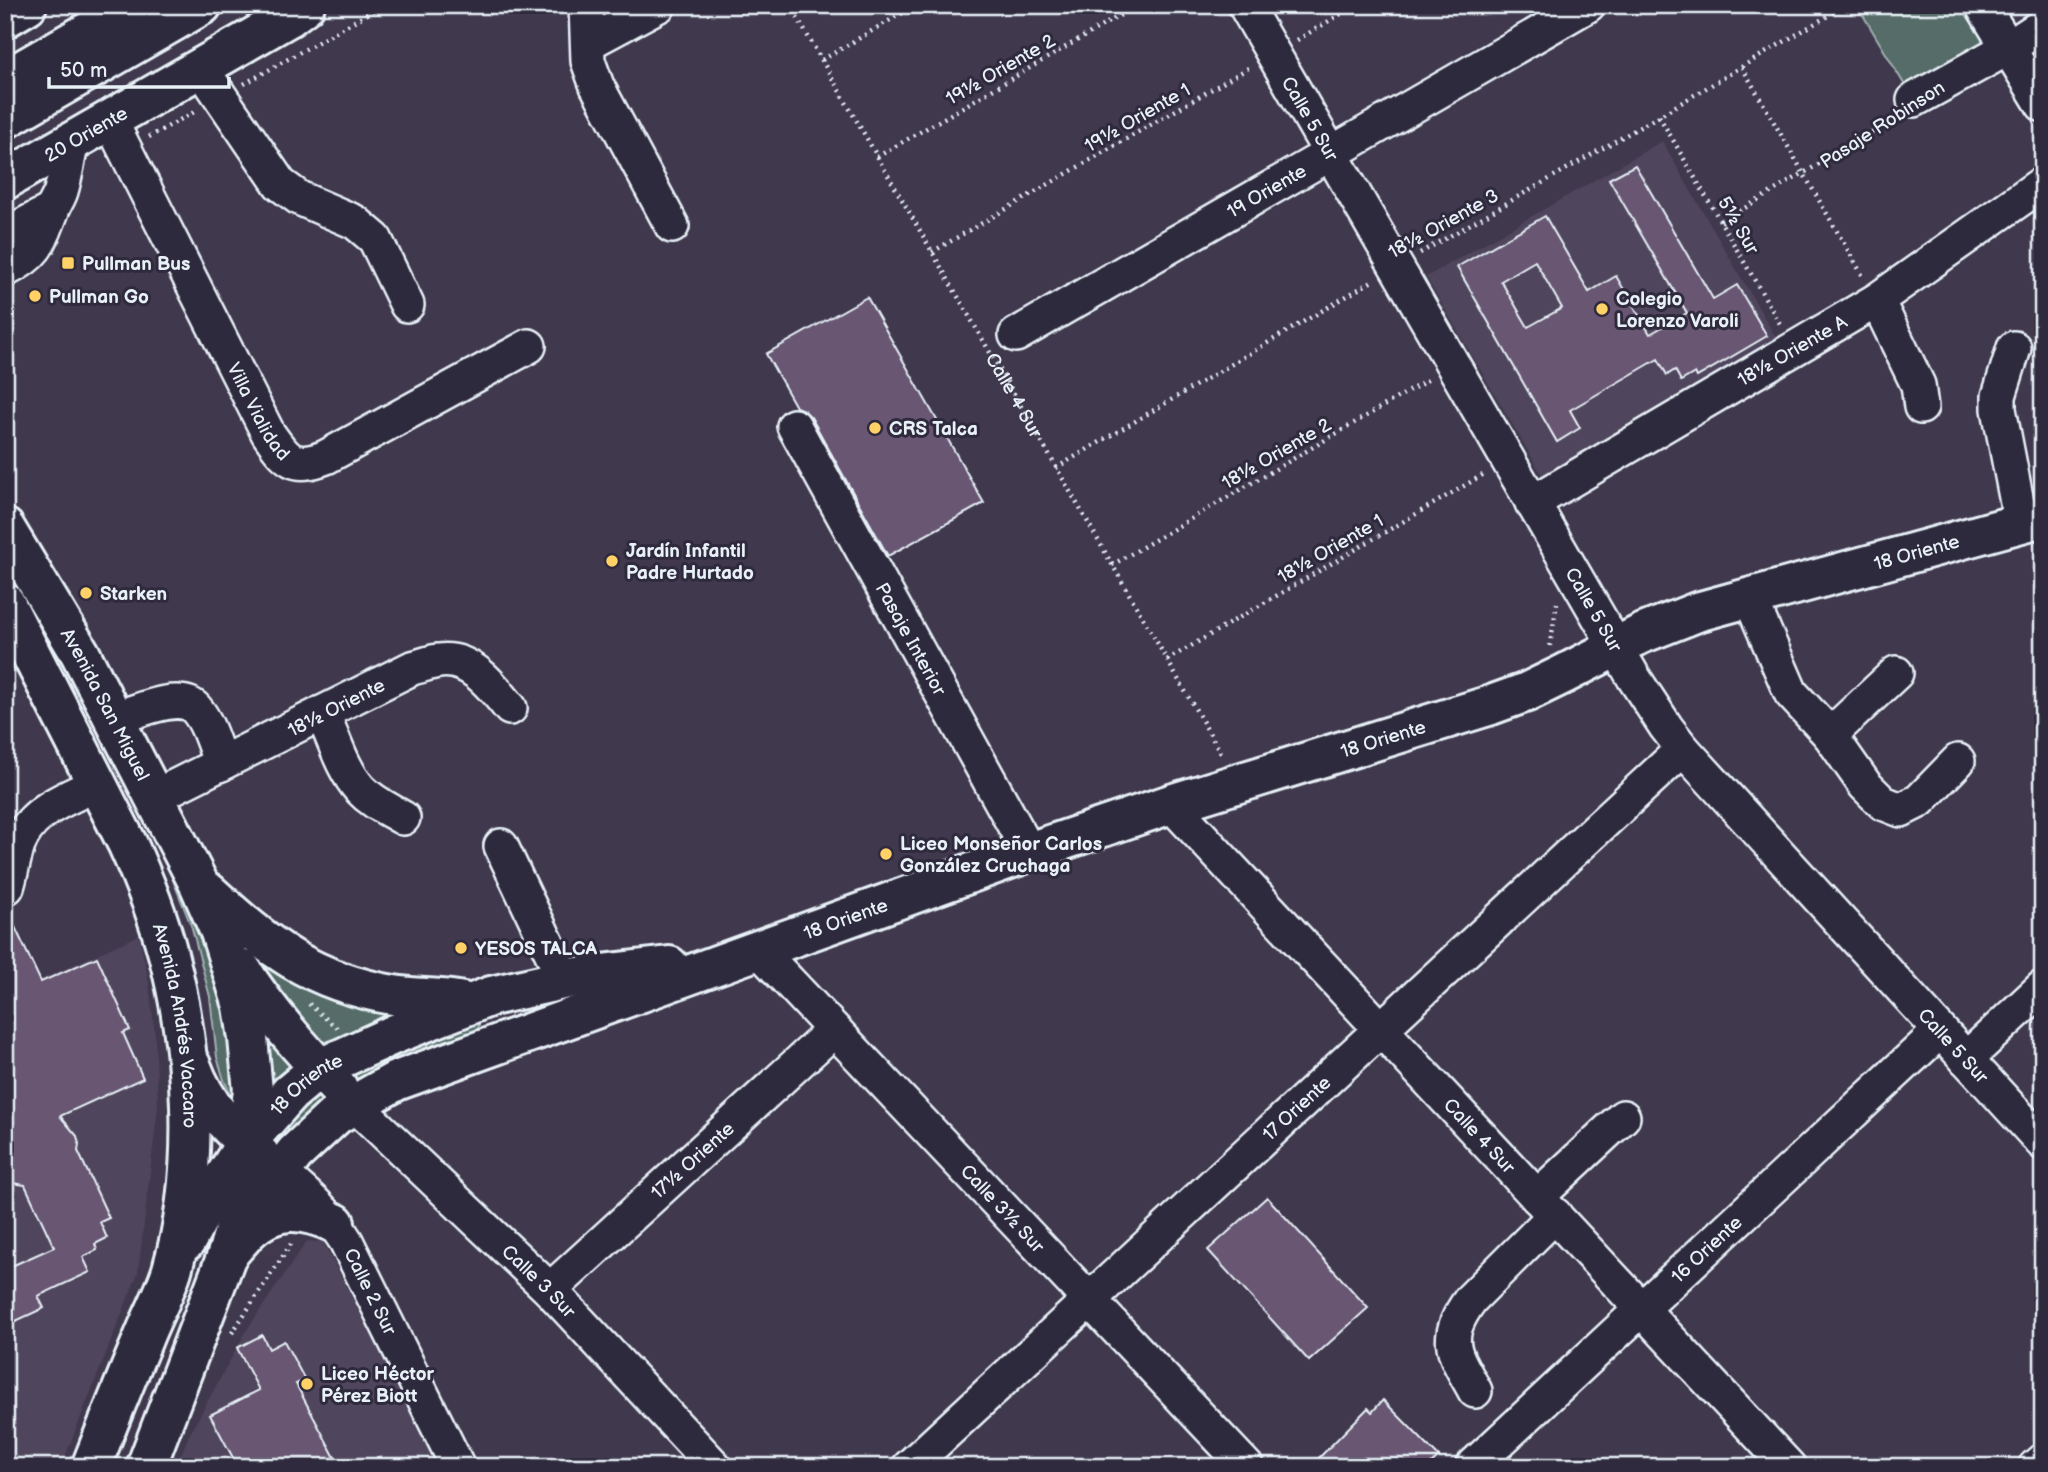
<svg xmlns="http://www.w3.org/2000/svg" width="2048" height="1472" font-family="'Balsamiq Sans',sans-serif">
<style>
.built{fill:#4f455b}
.green{fill:#566c67;stroke:#9faeb0;stroke-width:2}
.building{fill:#675772;stroke:#e8f1f8;stroke-width:2;fill-rule:evenodd}
.lines{fill:none;stroke-linecap:round;stroke-linejoin:round}
.minor-casing{stroke:#e8f1f8;stroke-width:38}
.major-casing{stroke:#e8f1f8;stroke-width:44}
.highway-casing{stroke:#e8f1f8;stroke-width:44}
.path{stroke:#e8f1f8;stroke-width:4.5;stroke-dasharray:2 5;stroke-linecap:butt}
.minor{stroke:#2f2a3d;stroke-width:33}
.major{stroke:#2f2a3d;stroke-width:38}
.highway{stroke:#2f2a3d;stroke-width:38}
.poi-dot{fill:#ffd166;stroke:#2f2a3d;stroke-width:2.5}
.labels{text-anchor:middle;stroke-width:6;stroke-linejoin:round;paint-order:stroke}
.street-label{font-size:19px;fill:#e8f1f8;stroke:#2f2a3d}
.poi-label{font-size:19px;font-weight:bold;fill:#e8f1f8;stroke:#2f2a3d;text-anchor:start}
</style>
<rect width="100%" height="100%" fill="#40384d"/>
<filter id="ink" filterUnits="userSpaceOnUse"><feTurbulence type="fractalNoise" baseFrequency=".0143" numOctaves="2"/><feDisplacementMap in="SourceGraphic" scale="14" xChannelSelector="R" yChannelSelector="G"/><feConvolveMatrix kernelMatrix="1 2 1 2 8 2 1 2 1" color-interpolation-filters="sRGB"/></filter>
<g filter="url(#ink)">
<g class="built">
<polygon points="1662,141 1778,341 1543,477 1426,277"/>
<polygon points="139,935 149,983 155,1035 158,1107 138,1273 61,1467 5,1467 5,996"/>
<polygon points="307,1241 323,1242 441,1467 176,1467 188,1437 246,1331"/>
</g>
<g class="green">
<polygon points="1857,5 1965,5 1992,48 1910,94"/>
<polygon points="173,862 219,962 240,1114 224,1080 217,1057 210,997 192,928 167,865"/>
<polygon points="259,959 476,1018 479,1025 477,1033 290,1138 271,1122 267,1043 267,978"/>
</g>
<g class="building">
<path d="M1635 165 1713 299 1737 285 1767 336 1697 377 1695 373 1681 381 1675 370 1667 375 1658 359 1570 410 1580 428 1557 442 1457 267 1545 216 1589 292 1616 276 1650 334 1687 313 1609 179ZM1535 261 1562 308 1528 327 1501 281Z"/>
<polygon points="867,297 984,503 888,556 811,417 804,410 796,407 766,354"/>
<polygon points="5,906 41,982 97,957 130,1030 123,1033 143,1078 60,1116 77,1136 79,1144 78,1151 109,1218 100,1222 107,1238 95,1244 97,1250 83,1257 90,1272 38,1296 44,1308 5,1326 5,1269 54,1247 25,1185 12,1183 5,1179"/>
<polygon points="1267,1197 1368,1308 1309,1361 1208,1250"/>
<polygon points="262,1335 269,1349 284,1341 305,1380 296,1384 340,1467 238,1467 210,1415 259,1390 237,1348"/>
<polygon points="1383,1400 1439,1457 1428,1467 1310,1467 1368,1408 1372,1412"/>
</g>
<g class="lines">
<defs>
<g id="minor">
<polyline points="586,5 588,61 597,86 672,226"/>
<path id="s2" d="M1245 5 1634 678 1666 727 1683 749 2043 1143"/>
<polyline points="1982,5 2043,105"/>
<polyline points="588,43 659,5"/>
<polyline points="201,68 280,184 299,198 355,222 375,239 407,305"/>
<polyline points="1914,100 2008,48 2043,25"/>
<path id="s3" d="M110 120 268 433C286 459 293 470 326 457L529 346"/>
<polyline points="5,235 52,210"/>
<path d="M5 270C37 255 40 242 52 211 54 204 59 198 61 191 66 175 68 158 72 142"/>
<polyline points="1877,300 1918,385 1921,407"/>
<path id="s4" d="M1016 335 1588 5"/>
<polyline points="2014,348 1999,396 1999,409 2021,523"/>
<path id="s5" d="M794 426 1029 852"/>
<polyline points="1532,503 1877,300 2043,183"/>
<polyline points="1750,598 1791,693 1830,735 1865,785 1883,803 1901,810 1919,801 1958,761"/>
<path d="M322 713C334 738 342 769 360 789 372 802 388 809 403 818"/>
<path d="M114 719C133 713 180 691 196 709 209 724 214 746 221 764"/>
<polyline points="1830,735 1896,673"/>
<path d="M154 797 412 668C421 666 430 662 439 661 470 656 493 687 510 708"/>
<path id="s6" d="M1171 804 1789 1467"/>
<polyline points="501,846 564,979"/>
<path d="M7 887C12 872 14 852 21 838 35 809 69 797 97 784"/>
<polyline points="758,949 1247,1467"/>
<polyline points="1966,1059 2043,987"/>
<path id="s7" d="M354 1104 550 1290 715 1467"/>
<path id="s8" d="M280 1172C304 1193 329 1213 346 1241L458 1467"/>
<polyline points="1537,1197 1623,1117"/>
<polyline points="550,1290 834,1030"/>
<path d="M1475 1391C1454 1353 1441 1339 1471 1299L1555 1215"/>
<path id="s9" d="M909 1467 1683 749"/>
<path id="s10" d="M1472 1467 1940 1031"/>
<polyline points="2035,1467 2043,1460"/>
</g>
<g id="major">
<path id="s11" d="M5 528 80 653 199 884 220 932 235 980 243 1006 248 1038 253 1091 246 1143 242 1203 227 1255 146 1467"/>
<path id="s12" d="M5 603 128 845C144 880 158 916 168 954 194 1052 200 1172 172 1270 165 1293 152 1316 143 1339 125 1381 108 1424 91 1467"/>
<path d="M208 892C268 947 310 981 393 995 417 999 440 997 463 1002"/>
<path d="M241 969C268 1012 303 1051 338 1088"/>
<path d="M191 1065C206 1106 227 1127 260 1155"/>
<path d="M248 1231C276 1205 303 1209 335 1223"/>
<path id="s13" d="M186 1241 203 1210 246 1143 290 1093 320 1068 395 1034 491 996 576 977 669 966"/>
<path id="s14" d="M227 1255 248 1231 280 1172 295 1153 336 1115 396 1081 1029 852 1171 804 1491 705 1527 692 1564 674 1641 634 1697 612 2043 517"/>
</g>
<g id="highway">
<polyline points="5,18 27,5"/>
<polyline points="5,80 135,5"/>
<polyline points="5,119 202,5"/>
<path id="s15" d="M5 180 289 17 305 5"/>
</g>
</defs>
<use href="#minor" class="minor-casing"/>
<use href="#major" class="major-casing"/>
<use href="#highway" class="highway-casing"/>
<g class="path">
<path id="s1" d="M790 5 1223 757"/>
<polyline points="1297,40 1356,5"/>
<polyline points="822,60 916,5"/>
<polyline points="1742,67 1864,278"/>
<polyline points="244,84 383,5"/>
<polyline points="1659,116 1782,327"/>
<polyline points="149,137 196,111"/>
<polyline points="877,157 1138,5"/>
<polyline points="1721,222 1895,119"/>
<polyline points="932,252 1250,67"/>
<polyline points="1420,253 1659,116 1846,5"/>
<polyline points="1056,468 1374,280"/>
<polyline points="1112,565 1431,378"/>
<polyline points="1550,646 1557,603"/>
<polyline points="1167,660 1486,473"/>
<polyline points="309,1004 337,1028"/>
<polyline points="232,1333 291,1244"/>
</g>
<use href="#minor" class="minor"/>
<use href="#major" class="major"/>
<use href="#highway" class="highway"/>
</g>
</g>
<g class="poi-dot">
<rect x="61" y="256" width="14" height="14" rx="3.5"/>
<circle cx="35" cy="296" r="7"/>
<circle cx="1602" cy="309" r="7"/>
<circle cx="875" cy="428" r="7"/>
<circle cx="612" cy="561" r="7"/>
<circle cx="86" cy="593" r="7"/>
<circle cx="886" cy="854" r="7"/>
<circle cx="461" cy="948" r="7"/>
<circle cx="307" cy="1384" r="7"/>
</g>
<g class="labels">
<g class="street-label">
<text transform="translate(1000 69) rotate(-30)" y="7">19½ Oriente 2</text>
<text transform="translate(1137 117) rotate(-30)" y="7">19½ Oriente 1</text>
<text dy="7" stroke="none"><textPath href="#s2" startOffset="131">Calle 5 Sur</textPath></text>
<text transform="translate(1882 124) rotate(-33)" y="7">Pasaje Robinson</text>
<text dy="7" stroke="none"><textPath href="#s15" startOffset="93">20 Oriente</textPath></text>
<text dy="7" stroke="none"><textPath href="#s4" startOffset="289">19 Oriente</textPath></text>
<text transform="translate(1443 223) rotate(-29)" y="7">18½ Oriente 3</text>
<text transform="translate(1739 225) rotate(60)" y="7">5½ Sur</text>
<text transform="translate(1792 350) rotate(-30)" y="7">18½ Oriente A</text>
<text dy="7" stroke="none"><textPath href="#s1" startOffset="450">Calle 4 Sur</textPath></text>
<text dy="7" stroke="none"><textPath href="#s3" startOffset="327">Villa Vialidad</textPath></text>
<text transform="translate(1276 453) rotate(-30)" y="7">18½ Oriente 2</text>
<text transform="translate(1330 548) rotate(-30)" y="7">18½ Oriente 1</text>
<text dy="7" stroke="none"><textPath href="#s14" startOffset="1860">18 Oriente</textPath></text>
<text dy="7" stroke="none"><textPath href="#s2" startOffset="698">Calle 5 Sur</textPath></text>
<text dy="7" stroke="none"><textPath href="#s5" startOffset="243">Pasaje Interior</textPath></text>
<text dy="7" stroke="none"><textPath href="#s11" startOffset="203">Avenida San Miguel</textPath></text>
<text transform="translate(336 707) rotate(-27)" y="7">18½ Oriente</text>
<text dy="7" stroke="none"><textPath href="#s14" startOffset="1293">18 Oriente</textPath></text>
<text dy="7" stroke="none"><textPath href="#s14" startOffset="726">18 Oriente</textPath></text>
<text dy="7" stroke="none"><textPath href="#s12" startOffset="460">Avenida Andrés Vaccaro</textPath></text>
<text dy="7" stroke="none"><textPath href="#s2" startOffset="1265">Calle 5 Sur</textPath></text>
<text dy="7" stroke="none"><textPath href="#s13" startOffset="200">18 Oriente</textPath></text>
<text dy="7" stroke="none"><textPath href="#s9" startOffset="528">17 Oriente</textPath></text>
<text dy="7" stroke="none"><textPath href="#s6" startOffset="453">Calle 4 Sur</textPath></text>
<text transform="translate(692 1160) rotate(-42)" y="7">17½ Oriente</text>
<text transform="translate(1003 1208) rotate(47)" y="7">Calle 3½ Sur</text>
<text dy="7" stroke="none"><textPath href="#s10" startOffset="320">16 Oriente</textPath></text>
<text dy="7" stroke="none"><textPath href="#s7" startOffset="256">Calle 3 Sur</textPath></text>
<text dy="7" stroke="none"><textPath href="#s8" startOffset="152">Calle 2 Sur</textPath></text>
</g>
<g class="poi-label">
<text x="82" y="270">Pullman Bus</text>
<text x="49" y="303">Pullman Go</text>
<text x="1616" y="305">Colegio<tspan x="1616" dy="22">Lorenzo Varoli</tspan></text>
<text x="889" y="435">CRS Talca</text>
<text x="626" y="557">Jardín Infantil<tspan x="626" dy="22">Padre Hurtado</tspan></text>
<text x="100" y="600">Starken</text>
<text x="900" y="850">Liceo Monseñor Carlos<tspan x="900" dy="22">González Cruchaga</tspan></text>
<text x="475" y="955">YESOS TALCA</text>
<text x="321" y="1380">Liceo Héctor<tspan x="321" dy="22">Pérez Biott</tspan></text>
</g>
</g>
<rect width="2048" height="1472" fill="none" stroke="#2f2a3d" stroke-width="28"/>
<rect x="14" y="14" width="2020" height="1444" fill="none" stroke="#e8f1f8" stroke-width="2.5" filter="url(#ink)"/>
<path d="M49 77v10h180v-10" fill="none" stroke="#e8f1f8" stroke-width="3.5"/>
<text x="60" y="77" font-size="21" fill="#e8f1f8" stroke="#2f2a3d" stroke-width="5" paint-order="stroke">50 m</text>
</svg>
